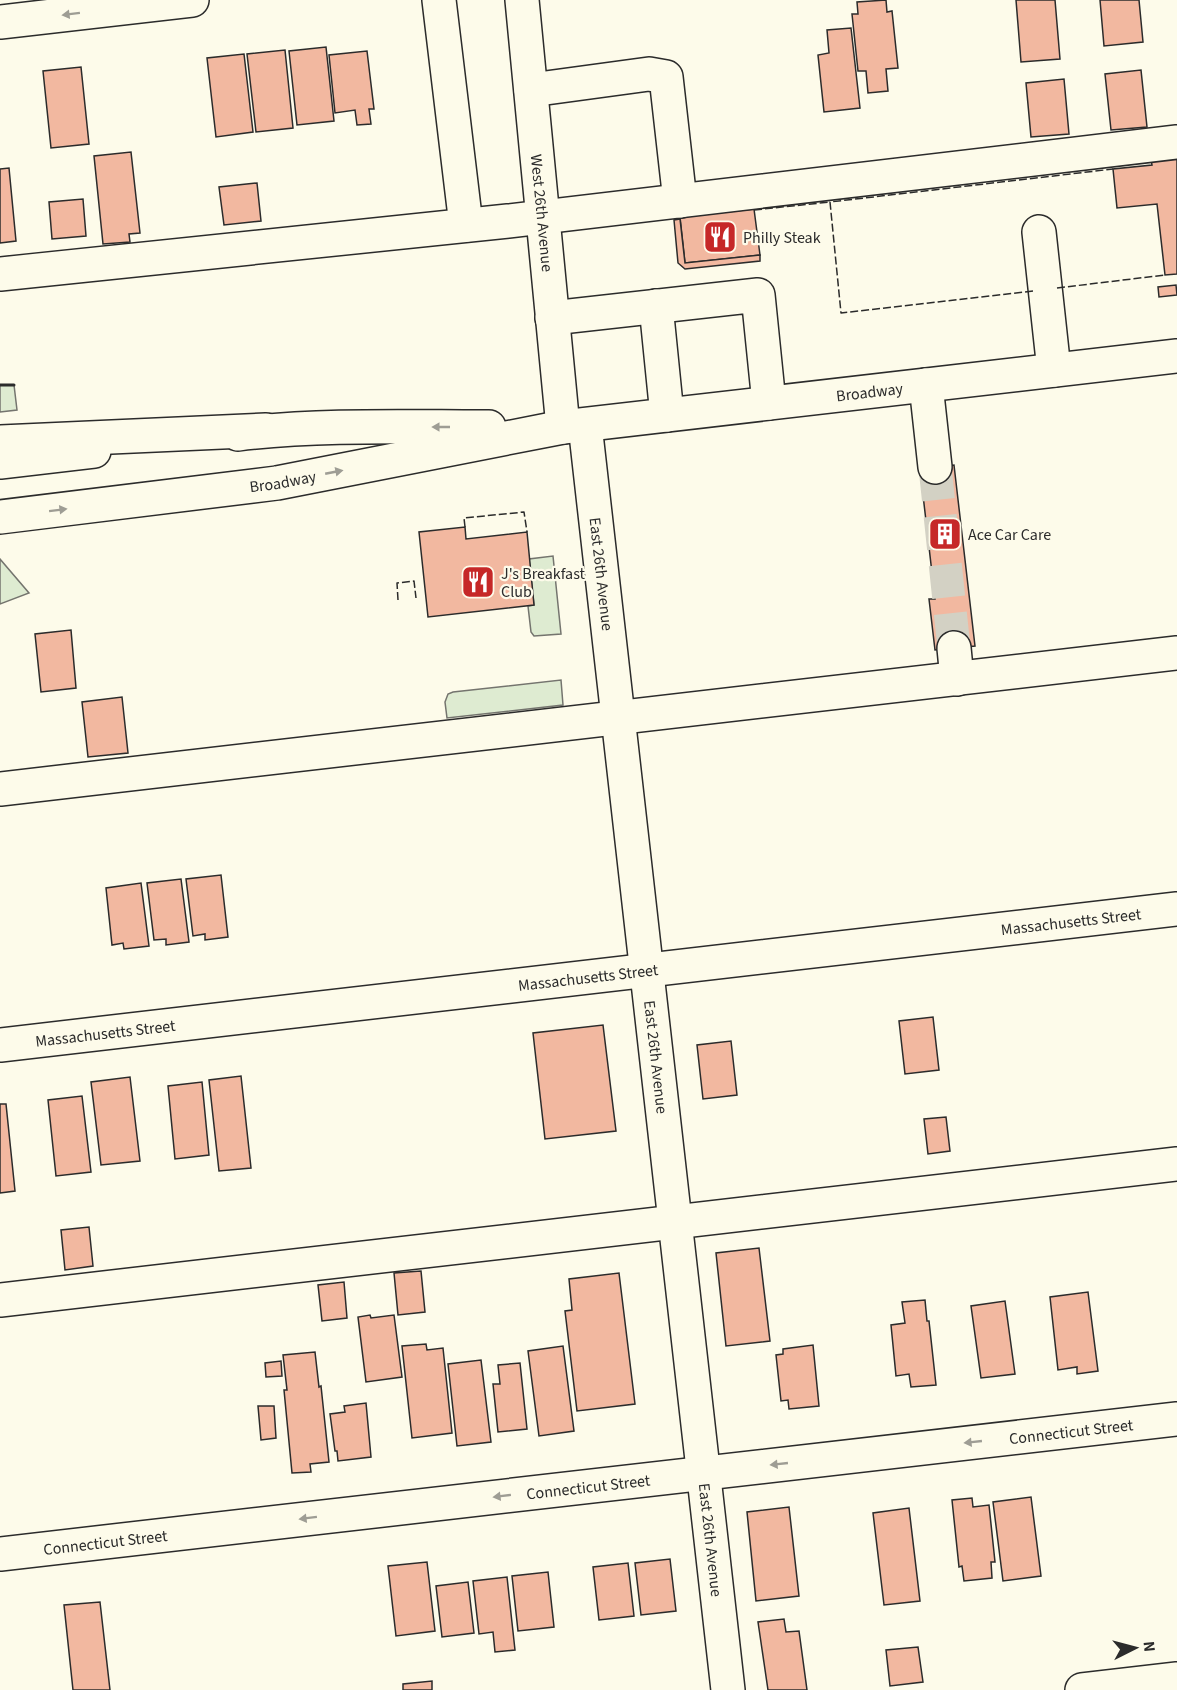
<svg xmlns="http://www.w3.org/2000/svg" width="1177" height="1690" font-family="'Source Sans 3',sans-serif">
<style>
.green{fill:#deebd1;stroke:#74746e;stroke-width:1.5}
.building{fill:#f2b8a0;stroke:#2b2b2b;stroke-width:1.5}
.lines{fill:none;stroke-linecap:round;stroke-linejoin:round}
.minor-tunnel{stroke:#d3d1c4;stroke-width:33;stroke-dasharray:33 16;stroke-linecap:butt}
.minor-casing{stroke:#2b2b2b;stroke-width:36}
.major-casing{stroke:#2b2b2b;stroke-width:36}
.highway-casing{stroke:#2b2b2b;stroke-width:36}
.minor{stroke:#fdfbea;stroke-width:33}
.major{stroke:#fdfbea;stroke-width:33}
.highway{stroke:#fdfbea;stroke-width:33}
.fence{stroke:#2b2b2b;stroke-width:1.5;stroke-dasharray:8 3;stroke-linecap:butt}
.wall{stroke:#2b2b2b;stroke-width:3}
.oneway{fill:#9e9d94}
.labels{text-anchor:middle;stroke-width:4.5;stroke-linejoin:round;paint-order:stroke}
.street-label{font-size:16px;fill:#2b2b2b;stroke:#fdfbea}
.poi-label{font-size:16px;fill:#2b2b2b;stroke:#fdfbea;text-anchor:start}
</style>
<rect width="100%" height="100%" fill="#fdfbea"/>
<g class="green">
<polygon points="0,385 14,385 17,410 0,412"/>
<polygon points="553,556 561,634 534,636 531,632 528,606 534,605 529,559"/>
<polygon points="0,559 29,593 0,604"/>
<polygon points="561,680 563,705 447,718 445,702 448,694 453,692"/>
</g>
<g class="building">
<polygon points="886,0 887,12 892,11 898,68 886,69 888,91 868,93 866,71 858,71 852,14 858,14 857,2"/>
<polygon points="1016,0 1055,0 1060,59 1021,62"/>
<polygon points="1100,0 1139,0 1143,42 1104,46"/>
<polygon points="851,28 860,108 824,112 818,55 829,53 827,30"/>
<polygon points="326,47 334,121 297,125 289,51"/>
<polygon points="285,50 293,128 256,132 247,54"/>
<polygon points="367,51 374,109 369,109 371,124 357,125 355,110 335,113 329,55"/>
<polygon points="244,54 253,132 216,137 207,58"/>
<polygon points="81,67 89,144 51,148 43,71"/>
<polygon points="1141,70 1147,127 1111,130 1105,74"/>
<polygon points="1064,79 1069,134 1031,137 1026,83"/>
<polygon points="131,152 140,233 129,234 130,242 103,244 94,156"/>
<polygon points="1177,157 1177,274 1165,275 1157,204 1117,208 1113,169 1152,165 1151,160"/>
<polygon points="9,168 16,241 0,243 0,169"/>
<polygon points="257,183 261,221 224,225 219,187"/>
<polygon points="83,199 86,236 52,239 49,202"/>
<polygon points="754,209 760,255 685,263 680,217"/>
<polygon points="680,219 685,263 760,255 760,261 685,269 678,263 674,220"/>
<polygon points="1176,285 1177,295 1159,297 1158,287"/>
<polygon points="954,465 975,646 935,650 929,599 935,599 920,469"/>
<polygon points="465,527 466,539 527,532 534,605 428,617 419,532"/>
<polygon points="71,630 76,688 41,692 35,634"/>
<polygon points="122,697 128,753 88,757 82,702"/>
<polygon points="221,875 228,937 205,940 205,934 193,936 186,879"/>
<polygon points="181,879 189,942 166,945 166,939 154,940 147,883"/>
<polygon points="141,883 149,946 124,949 123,943 112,945 106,888"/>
<polygon points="933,1017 939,1070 905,1074 899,1021"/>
<polygon points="603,1025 616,1131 545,1139 533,1033"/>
<polygon points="731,1041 737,1095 703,1099 697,1045"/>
<polygon points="241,1076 251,1168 219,1171 209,1080"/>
<polygon points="130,1077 140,1161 101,1165 91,1082"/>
<polygon points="202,1082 209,1155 175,1159 168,1086"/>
<polygon points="82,1096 91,1172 56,1176 48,1100"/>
<polygon points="0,1104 6,1104 15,1191 0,1193"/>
<polygon points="946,1117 950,1151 928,1154 924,1119"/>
<polygon points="89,1227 93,1266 65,1270 61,1230"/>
<polygon points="759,1248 770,1341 726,1346 716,1253"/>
<polygon points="421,1271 425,1312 398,1315 394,1273"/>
<polygon points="619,1273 635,1404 577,1411 565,1311 572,1310 569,1279"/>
<polygon points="344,1282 347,1318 322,1321 318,1285"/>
<polygon points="1088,1292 1098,1371 1077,1374 1077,1367 1058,1370 1050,1297"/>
<polygon points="925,1300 927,1321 929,1321 936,1385 911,1387 909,1374 896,1376 891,1325 905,1323 902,1302"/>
<polygon points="1005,1301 1015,1374 981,1378 971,1306"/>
<polygon points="370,1315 371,1318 394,1315 402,1377 366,1382 358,1317"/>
<polygon points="426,1344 427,1350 443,1348 452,1433 412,1438 402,1346"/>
<polygon points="813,1345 819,1406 789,1409 788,1400 781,1401 776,1355 783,1354 783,1349"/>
<polygon points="563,1346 574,1431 539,1436 528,1351"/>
<polygon points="315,1352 319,1387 321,1386 329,1462 310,1464 311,1472 292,1473 284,1390 287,1390 283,1355"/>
<polygon points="481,1360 491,1442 457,1446 448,1364"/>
<polygon points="281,1361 282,1376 266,1377 265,1363"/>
<polygon points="520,1363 527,1429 498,1432 493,1384 500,1384 498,1365"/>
<polygon points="366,1403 371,1457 338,1461 337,1451 335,1451 330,1414 345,1412 344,1406"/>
<polygon points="258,1406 274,1406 276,1438 261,1440"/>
<polygon points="1031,1497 1041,1576 1003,1581 993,1502"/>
<polygon points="972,1498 973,1507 989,1505 995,1562 991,1562 992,1578 964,1581 962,1566 959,1567 952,1500"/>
<polygon points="789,1507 799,1596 756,1601 747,1512"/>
<polygon points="909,1508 920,1601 884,1605 873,1513"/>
<polygon points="670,1559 676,1611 641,1615 635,1563"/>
<polygon points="427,1562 435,1631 396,1636 388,1566"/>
<polygon points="628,1563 634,1616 599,1620 593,1567"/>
<polygon points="548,1572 554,1627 518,1631 512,1576"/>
<polygon points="507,1577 515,1650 495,1652 493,1632 479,1634 473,1581"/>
<polygon points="468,1582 474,1633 442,1637 436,1586"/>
<polygon points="100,1602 110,1690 73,1690 64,1605"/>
<polygon points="784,1619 786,1632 799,1631 807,1690 768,1690 758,1622"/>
<polygon points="918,1647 923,1682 890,1686 886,1650"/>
<polygon points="432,1681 432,1690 403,1690 403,1684"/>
</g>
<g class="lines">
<polyline class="minor-tunnel" points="935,467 954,648"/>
<defs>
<g id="minor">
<polyline points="439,0 466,225"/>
<path id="s1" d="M522 0 563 427"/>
<polyline points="0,22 192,0"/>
<polyline points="531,90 649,74 666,77 680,201"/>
<polyline points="1039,232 1054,370"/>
<polyline points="0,274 508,221 1177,142"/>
<polyline points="656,306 667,415"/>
<polyline points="552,318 758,295 769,403"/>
<polyline points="926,385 935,467"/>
<path id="s2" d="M585 425 728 1690"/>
<polyline points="954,648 957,679"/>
<polyline points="0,789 1177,653"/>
<path id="s3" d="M0 1045 1177 909"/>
<polyline points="0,1300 1177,1164"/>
<path id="s4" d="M0 1554 1177 1419"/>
<polyline points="1082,1690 1177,1679"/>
</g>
<g id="major">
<path d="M238 434C320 424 405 427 489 427"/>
<polyline points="0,462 94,451"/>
<path id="s5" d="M0 517 277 483 563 427 1177 356"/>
</g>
<polyline id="highway" points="0,442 266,430"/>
</defs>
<use href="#minor" class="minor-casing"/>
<use href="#major" class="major-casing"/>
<use href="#highway" class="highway-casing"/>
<use href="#minor" class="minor"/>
<use href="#major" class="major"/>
<use href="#highway" class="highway"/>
<g class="fence">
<polyline points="754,210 830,202"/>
<polyline points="1057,288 1165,275"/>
<polyline points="1033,291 841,313 830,202 1113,169"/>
<polyline points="465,527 464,518 524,512 527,532"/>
<polyline points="398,600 397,583 414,581 416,598"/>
</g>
<polyline class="wall" points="0,385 14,385"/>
</g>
<defs><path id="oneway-solid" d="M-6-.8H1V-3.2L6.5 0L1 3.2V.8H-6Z" transform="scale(1.5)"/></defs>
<g class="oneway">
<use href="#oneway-solid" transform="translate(71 14) rotate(173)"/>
<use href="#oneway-solid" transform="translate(441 427) rotate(-180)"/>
<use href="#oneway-solid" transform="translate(334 472) rotate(-11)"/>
<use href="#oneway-solid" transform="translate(58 510) rotate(-7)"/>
<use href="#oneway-solid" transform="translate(973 1442) rotate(174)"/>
<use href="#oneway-solid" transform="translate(779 1464) rotate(174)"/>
<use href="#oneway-solid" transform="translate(502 1496) rotate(173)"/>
<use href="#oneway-solid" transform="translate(308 1518) rotate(173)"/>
</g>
<defs>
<symbol id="restaurant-square" viewBox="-11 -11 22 22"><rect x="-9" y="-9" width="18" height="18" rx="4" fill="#c62828" stroke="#fdfbea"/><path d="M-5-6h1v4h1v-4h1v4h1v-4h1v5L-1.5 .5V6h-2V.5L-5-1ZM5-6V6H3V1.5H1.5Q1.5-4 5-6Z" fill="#fff"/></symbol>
<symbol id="building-square" viewBox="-11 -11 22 22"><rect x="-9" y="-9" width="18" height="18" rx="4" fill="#c62828" stroke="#fdfbea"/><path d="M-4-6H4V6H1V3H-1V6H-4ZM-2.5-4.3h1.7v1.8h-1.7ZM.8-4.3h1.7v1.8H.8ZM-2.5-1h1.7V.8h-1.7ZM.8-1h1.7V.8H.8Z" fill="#fff"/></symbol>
</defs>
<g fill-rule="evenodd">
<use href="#restaurant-square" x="701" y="218" width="38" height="38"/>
<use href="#building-square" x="926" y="515" width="38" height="38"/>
<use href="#restaurant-square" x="459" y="563" width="38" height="38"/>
</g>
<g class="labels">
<g class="street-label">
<text dy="6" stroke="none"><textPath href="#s1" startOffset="214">West 26th Avenue</textPath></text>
<text dy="6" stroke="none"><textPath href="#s5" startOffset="879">Broadway</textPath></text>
<text dy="6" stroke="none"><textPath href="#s5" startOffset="285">Broadway</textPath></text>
<text dy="6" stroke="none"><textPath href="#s2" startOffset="150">East 26th Avenue</textPath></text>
<text dy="6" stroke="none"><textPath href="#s3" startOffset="1078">Massachusetts Street</textPath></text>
<text dy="6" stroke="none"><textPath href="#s3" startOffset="592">Massachusetts Street</textPath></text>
<text dy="6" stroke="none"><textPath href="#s3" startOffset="106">Massachusetts Street</textPath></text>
<text dy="6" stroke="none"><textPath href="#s2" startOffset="636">East 26th Avenue</textPath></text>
<text dy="6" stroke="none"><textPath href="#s4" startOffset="1078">Connecticut Street</textPath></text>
<text dy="6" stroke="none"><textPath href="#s4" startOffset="592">Connecticut Street</textPath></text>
<text dy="6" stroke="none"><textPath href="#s2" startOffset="1122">East 26th Avenue</textPath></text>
<text dy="6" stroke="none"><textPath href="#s4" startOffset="106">Connecticut Street</textPath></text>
</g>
<g class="poi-label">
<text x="743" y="243">Philly Steak</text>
<text x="968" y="540">Ace Car Care</text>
<text x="501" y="579">J's Breakfast<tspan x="501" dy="18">Club</tspan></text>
</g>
</g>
<g transform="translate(1135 1648) rotate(84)" stroke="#fdfbea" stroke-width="4.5" paint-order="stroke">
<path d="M0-4.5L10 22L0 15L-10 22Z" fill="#2b2b2b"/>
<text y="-9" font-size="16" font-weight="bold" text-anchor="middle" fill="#2b2b2b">N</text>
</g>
</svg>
